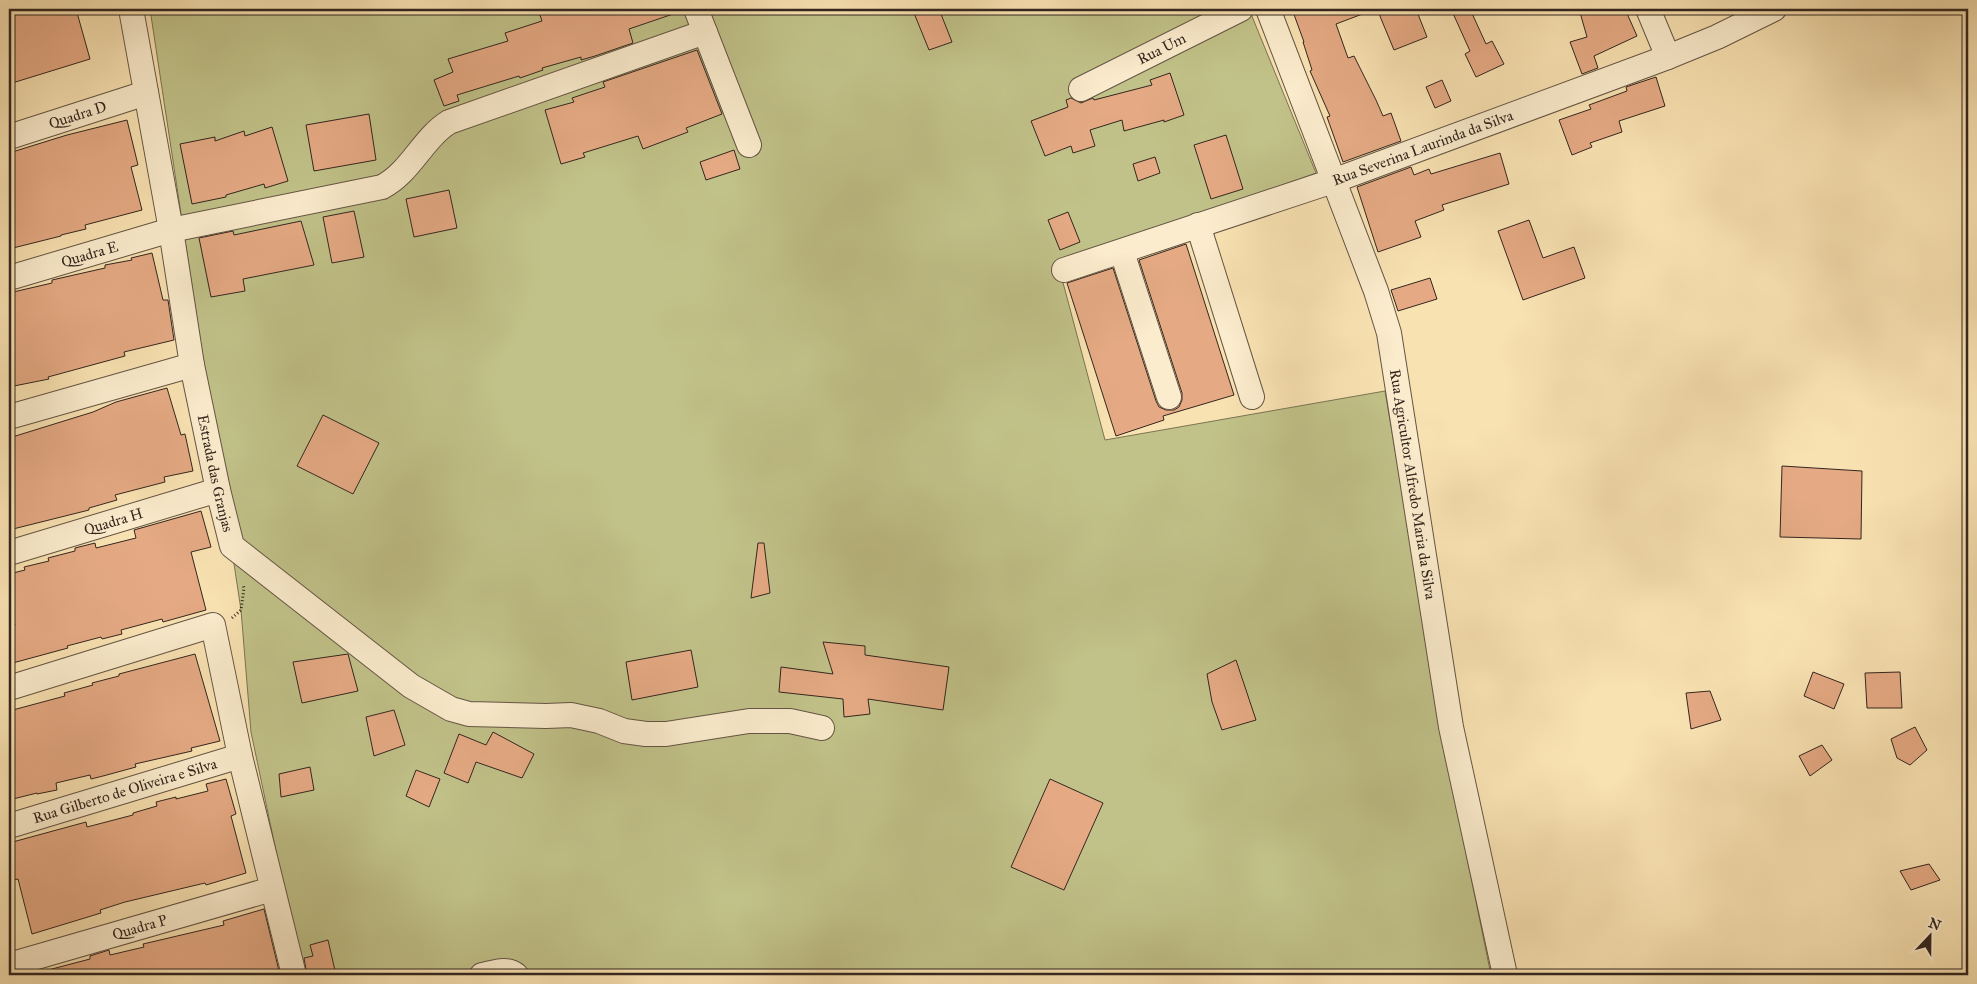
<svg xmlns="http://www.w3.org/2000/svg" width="1977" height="984" font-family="'IM FELL Great Primer',serif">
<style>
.green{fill:#c1c289;stroke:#7a7454}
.building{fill:#e5aa84;stroke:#33261f}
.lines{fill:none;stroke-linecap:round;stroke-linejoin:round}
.minor-casing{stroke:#645544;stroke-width:26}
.path{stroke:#33261f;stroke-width:3;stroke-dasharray:1 2.5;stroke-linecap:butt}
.minor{stroke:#fbeccd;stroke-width:24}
.labels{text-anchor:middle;stroke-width:4;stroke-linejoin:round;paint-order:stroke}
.street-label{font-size:15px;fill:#33261f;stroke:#fbeccd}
</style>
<rect width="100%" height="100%" fill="#f9e2b2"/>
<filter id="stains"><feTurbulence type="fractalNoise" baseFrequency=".004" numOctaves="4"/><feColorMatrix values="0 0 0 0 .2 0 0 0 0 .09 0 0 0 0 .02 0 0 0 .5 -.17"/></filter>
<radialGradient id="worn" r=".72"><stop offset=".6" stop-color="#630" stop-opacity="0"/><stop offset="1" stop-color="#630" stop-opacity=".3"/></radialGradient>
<polygon class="green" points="150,9 1249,9 1316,173 1058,264 1105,440 1385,391 1452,784 1491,975 302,975 251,732 241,610"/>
<g class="building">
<polygon points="9,9 76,9 90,59 9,84"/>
<polygon points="548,9 678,9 679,12 629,29 633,43 595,56 581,60 581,57 542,68 543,70 520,78 519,76 457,95 459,101 444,106 434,80 453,72 448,59 508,41 505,33 542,21 539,12"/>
<polygon points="924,9 939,9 952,42 929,50 914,13"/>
<polygon points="1292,9 1372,9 1373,10 1336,24 1348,58 1354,56 1376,100 1383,116 1391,113 1401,141 1343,162 1327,117 1330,116 1310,71 1312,70 1303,42 1304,42"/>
<polygon points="1377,9 1416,9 1427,37 1394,50"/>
<polygon points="1451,9 1470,9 1486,44 1492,41 1504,64 1476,77 1465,54 1470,51"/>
<polygon points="1579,9 1625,9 1637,36 1594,56 1598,68 1582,74 1570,42 1587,37"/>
<polygon points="697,50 722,114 686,128 688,132 643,149 638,136 583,153 585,157 561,164 545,110 574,102 572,98 605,87 603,82"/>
<polygon points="1170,73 1184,115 1164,122 1164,120 1124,131 1122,120 1090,130 1095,146 1073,153 1071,146 1045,156 1031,121 1068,107 1066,100 1071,98 1081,103 1093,98 1094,100 1152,85 1150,80"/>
<polygon points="1656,77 1665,106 1619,121 1622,132 1590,143 1592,147 1572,155 1559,120 1591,109 1589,105 1627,91 1626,87"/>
<polygon points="1442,80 1451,101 1435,108 1426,87"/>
<polygon points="369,114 376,160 314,171 306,125"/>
<polygon points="127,120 138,165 131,167 142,210 85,225 86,229 61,235 61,236 9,249 9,153 67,135"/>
<polygon points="272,127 288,181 265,188 264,184 226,195 226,197 192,204 180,144 215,137 215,141 244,131 245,136"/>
<polygon points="1226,135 1243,189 1211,199 1194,145"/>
<polygon points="734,150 740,169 706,180 700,162"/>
<polygon points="1500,153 1509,184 1442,205 1444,210 1415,221 1421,237 1378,252 1357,187 1411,167 1414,175 1429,169 1431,174"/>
<polygon points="1155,157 1160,173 1138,181 1133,164"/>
<polygon points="449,190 457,228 414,237 406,199"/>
<polygon points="354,211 364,257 332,263 323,217"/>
<polygon points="1068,212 1080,242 1060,250 1048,220"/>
<polygon points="1529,220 1543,258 1574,247 1585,278 1523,300 1498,231"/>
<polygon points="301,221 314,265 243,279 245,291 211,297 199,238 233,231 234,235"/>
<polygon points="1186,244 1234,395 1163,416 1164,420 1116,436 1067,283 1113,268 1156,401 1159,407 1166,410 1174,410 1179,407 1182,400 1182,393 1139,260"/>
<polygon points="152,253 163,300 168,300 174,340 124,352 125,356 48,377 49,379 9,387 9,293 52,283 52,280 105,268 105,265 132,260 131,258"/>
<polygon points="1430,278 1437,299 1398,311 1391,290"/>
<polygon points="167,388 181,435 185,434 193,471 164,477 165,482 115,495 117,500 89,508 89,510 9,530 9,438 93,412 116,402"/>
<polygon points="323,415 379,443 353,494 297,466"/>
<polygon points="1782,466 1862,471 1861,539 1780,537"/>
<polygon points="201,511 211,547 191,552 206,610 163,622 162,619 121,630 122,634 102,639 101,637 67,646 68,648 9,664 9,626 15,625 9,603 9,574 25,570 24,567 49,561 48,558 75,551 75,548 95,543 96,548 136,538 134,530"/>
<polygon points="758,543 764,543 770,593 751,598"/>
<polygon points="823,642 865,646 865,655 949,667 943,710 868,699 870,714 844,717 843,699 779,692 781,667 833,674"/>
<polygon points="691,650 698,687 632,700 626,662"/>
<polygon points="195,654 220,741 191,748 192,751 135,764 136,767 103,776 91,779 90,775 56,783 57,790 37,794 37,793 9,800 9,711 65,696 64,693 93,685 92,683 119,676 119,674"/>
<polygon points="348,654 358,691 302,703 293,662"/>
<polygon points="1236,660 1256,720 1222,730 1212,702 1207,674"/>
<polygon points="1813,672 1844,684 1834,709 1804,696"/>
<polygon points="1900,672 1902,708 1867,708 1865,673"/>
<polygon points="1710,691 1721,720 1691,729 1686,693"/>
<polygon points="394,710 405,745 374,756 366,717"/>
<polygon points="1915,727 1927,750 1910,765 1897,758 1891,739"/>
<polygon points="493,732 534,754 522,778 476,762 468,783 444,773 459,734 486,745"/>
<polygon points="1822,745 1832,760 1810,776 1799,756"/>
<polygon points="310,767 314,790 281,797 279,774"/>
<polygon points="416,770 440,779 429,807 406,796"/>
<polygon points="226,779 236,814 231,816 246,873 206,885 205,883 125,902 100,910 101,913 32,934 18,879 9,881 9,843 86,822 87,827 133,815 133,813 157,806 156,802 176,797 176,799 208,791 206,784"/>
<polygon points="1050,779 1103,803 1064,890 1011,867"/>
<polygon points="1929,864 1940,880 1911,890 1900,871"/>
<polygon points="264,909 280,975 49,975 48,970 90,959 90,956 109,950 110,955 144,947 143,944 224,925 223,921"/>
<polygon points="328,940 336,975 307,975 304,958 313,956 310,945"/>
</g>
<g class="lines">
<defs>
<g id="minor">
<path id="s1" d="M131 9 171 230 192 365 218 490 232 546 411 686 451 709 469 714 546 716 571 715 599 721 624 731 646 734H666L749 721H790L822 728"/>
<polyline points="696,9 749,145"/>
<path id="s2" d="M1268 9 1376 291 1389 333 1451 727 1505 975"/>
<polyline points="1648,9 1668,57"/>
<path id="s3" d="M1081 89 1241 9"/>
<path id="s4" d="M9 137 146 93"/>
<polyline points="1198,225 1252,397"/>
<polyline points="1122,252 1169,397"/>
<path id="s5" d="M1064 270 1333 181 1668 57 1717 37 1774 9"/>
<path id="s6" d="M9 278 171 230 382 187C410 173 423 138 449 122L705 32"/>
<polyline points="9,417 192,365"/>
<path id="s7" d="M9 553 218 490"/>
<polyline points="9,688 213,625 240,756 294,975"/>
<path id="s8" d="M9 826 240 756"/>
<path id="s9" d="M9 965 272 889"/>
<path d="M482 975C493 973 507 967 516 975"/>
</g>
</defs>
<use href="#minor" class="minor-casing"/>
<polyline class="path" points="232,618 241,610 244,588 243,584"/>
<use href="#minor" class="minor"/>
</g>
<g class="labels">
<g class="street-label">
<text dy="5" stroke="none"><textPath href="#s3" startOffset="90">Rua Um</textPath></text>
<text dy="5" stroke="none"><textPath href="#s4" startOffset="72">Quadra D</textPath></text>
<text dy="5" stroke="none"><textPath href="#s5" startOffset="379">Rua Severina Laurinda da Silva</textPath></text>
<text dy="5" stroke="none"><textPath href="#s6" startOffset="84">Quadra E</textPath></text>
<text dy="5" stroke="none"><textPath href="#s1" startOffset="472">Estrada das Granjas</textPath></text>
<text dy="5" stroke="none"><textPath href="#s2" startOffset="499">Rua Agricultor Alfredo Maria da Silva</textPath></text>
<text dy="5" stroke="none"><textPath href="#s7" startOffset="109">Quadra H</textPath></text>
<text dy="5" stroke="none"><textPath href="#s8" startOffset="121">Rua Gilberto de Oliveira e Silva</textPath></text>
<text dy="5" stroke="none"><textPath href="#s9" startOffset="136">Quadra P</textPath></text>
</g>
</g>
<rect width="1977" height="984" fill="none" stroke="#f9e2b2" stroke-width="30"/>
<rect x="10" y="10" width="1957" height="964" fill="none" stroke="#33261f" stroke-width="2.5"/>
<rect x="15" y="15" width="1947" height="954" fill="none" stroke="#33261f"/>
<g transform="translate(1930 936) rotate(22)" stroke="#fbeccd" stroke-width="4" paint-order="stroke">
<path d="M0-4L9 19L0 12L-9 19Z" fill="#33261f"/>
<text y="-8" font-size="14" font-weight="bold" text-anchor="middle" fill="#33261f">N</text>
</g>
<rect width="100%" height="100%" filter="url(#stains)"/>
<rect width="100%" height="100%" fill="url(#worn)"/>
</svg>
